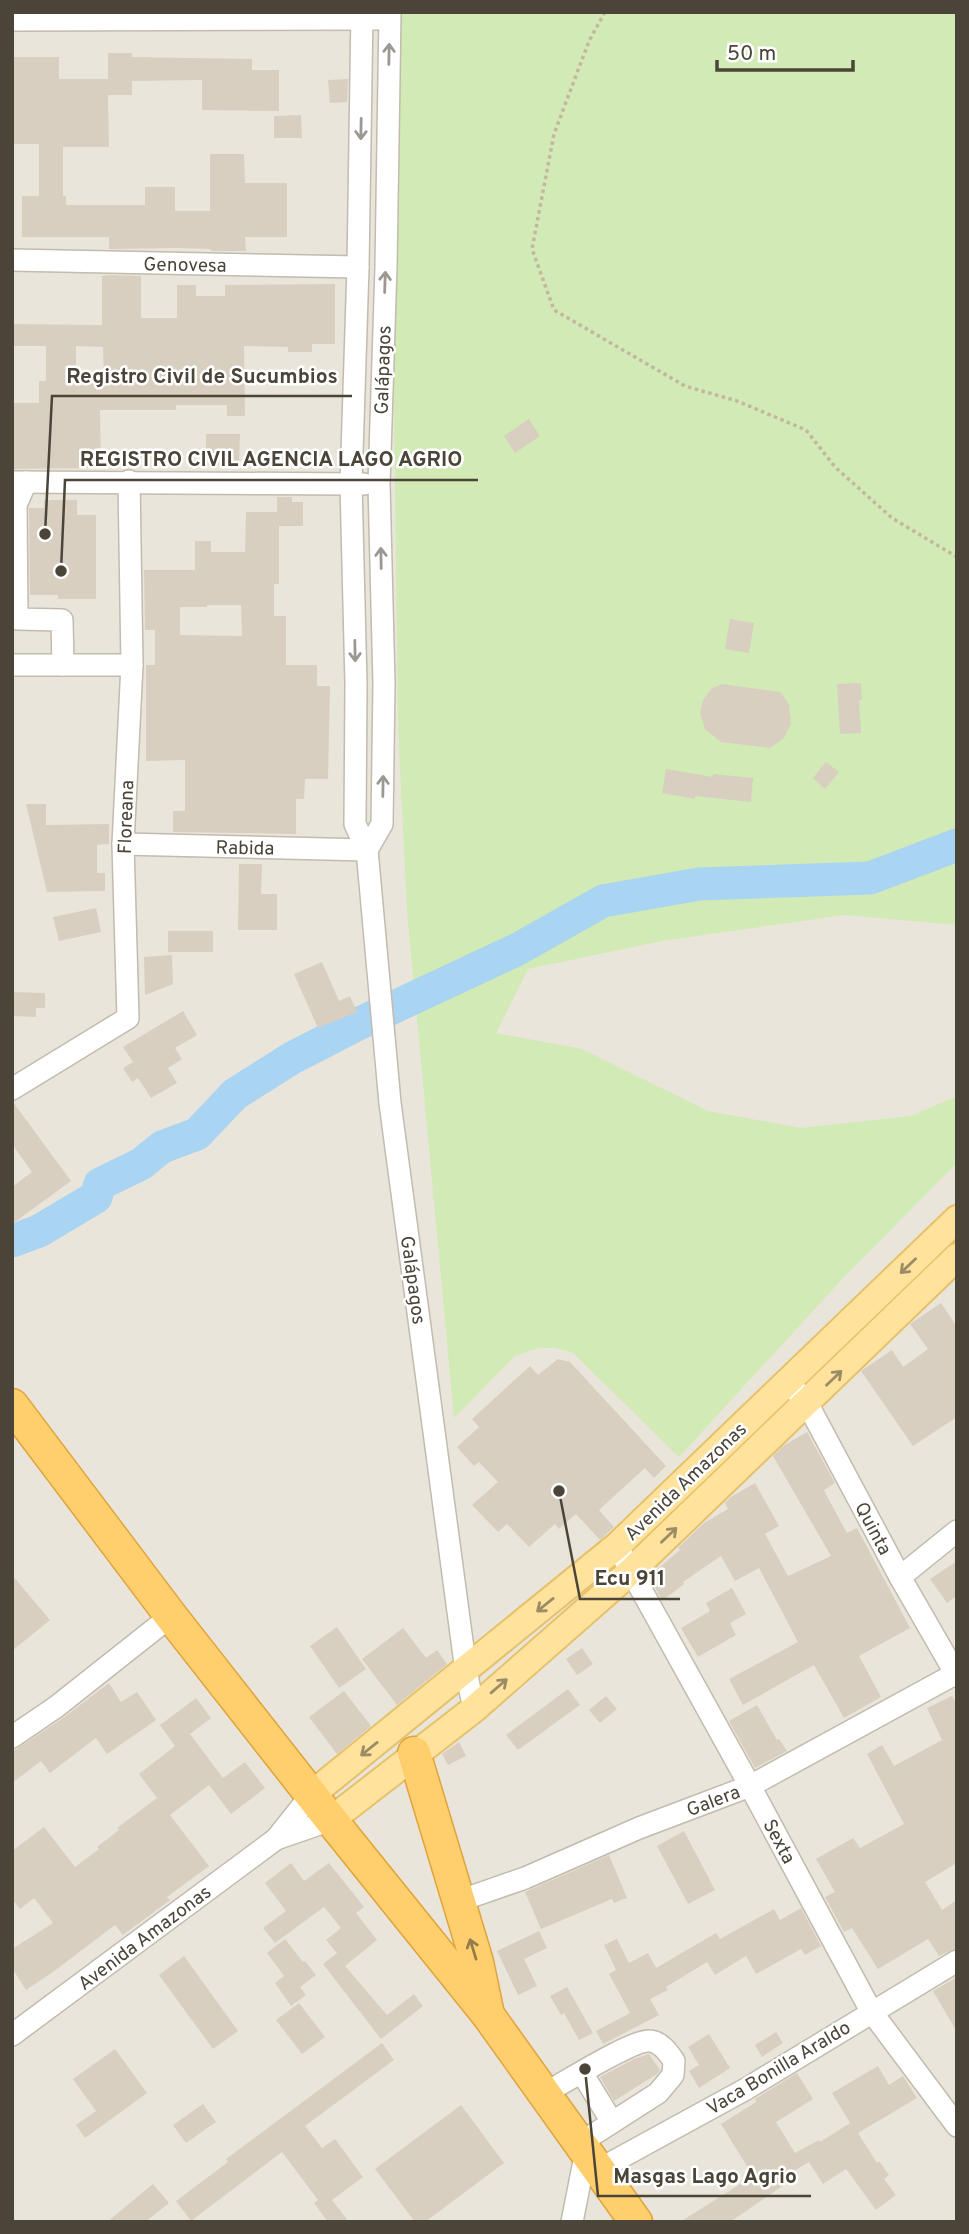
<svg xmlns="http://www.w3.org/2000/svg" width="969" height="2234" font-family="Overpass,sans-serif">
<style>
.residential{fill:#eae5da}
.green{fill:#d2eab5}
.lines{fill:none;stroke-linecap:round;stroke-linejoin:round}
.river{stroke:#a9d4f2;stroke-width:33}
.building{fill:#d8cfc1;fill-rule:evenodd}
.minor-casing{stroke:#c2bbae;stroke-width:24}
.major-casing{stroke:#e6c16a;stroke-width:30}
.highway-casing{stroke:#e0a43c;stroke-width:35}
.path{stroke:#c4b79f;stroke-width:3.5;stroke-dasharray:3.5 3.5;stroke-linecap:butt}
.minor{stroke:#fff;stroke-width:21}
.major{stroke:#ffe39c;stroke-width:26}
.highway{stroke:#ffcf6e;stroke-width:32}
.oneway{stroke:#9c9892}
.oneway2{stroke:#9c8c66}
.oneway3{stroke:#937c4e}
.labels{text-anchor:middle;stroke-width:5;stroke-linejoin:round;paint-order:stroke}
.street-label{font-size:19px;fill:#4b4439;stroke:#fff}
.leader{fill:none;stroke:#4b4439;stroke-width:2.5}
.callout-dot{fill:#4b4439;stroke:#fff;stroke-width:2.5}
.callout-label{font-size:21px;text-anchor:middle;font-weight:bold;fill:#4b4439;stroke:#fff;stroke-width:5;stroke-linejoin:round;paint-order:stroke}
</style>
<rect width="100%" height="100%" fill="#f6f3ec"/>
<rect class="residential" x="12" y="12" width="945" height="2210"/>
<polygon class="green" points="389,12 957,12 957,925 845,915 662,941 528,969 496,1033 582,1049 708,1111 801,1128 911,1116 957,1096 957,1163 845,1276 679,1457 573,1353 555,1348 539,1348 515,1356 454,1418 407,911 398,725"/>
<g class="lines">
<polyline class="river" points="12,1241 39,1231 96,1197 100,1184 141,1164 162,1147 197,1134 235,1094 292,1058 358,1024 518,949 603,901 699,884 870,878 957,845"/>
</g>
<g class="building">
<polygon points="108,53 132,53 132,57 252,59 252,70 279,70 279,111 202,110 202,80 132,81 132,95 108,95 109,147 63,147 63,196 66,196 66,205 145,205 145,187 175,187 175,211 210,211 210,154 244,154 245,183 287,183 287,237 245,237 246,251 211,251 211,249 176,248 109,249 109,237 22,237 22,196 39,196 39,144 12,144 12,57 59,57 59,79 108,79"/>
<polygon points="348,79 347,102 330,103 328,80"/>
<polygon points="301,115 302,138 274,138 274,116"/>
<path d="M109 275 141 276V318H177V285H196V296H225V285L335 284V344H312V352H288V347L244 346 245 416H227V405H176V410H100L101 468 12 469V403H39V381H46V346H12V324L102 325V276ZM76 346 103 347 104 381H76Z"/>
<polygon points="529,419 540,436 515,453 504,436"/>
<polygon points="206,434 240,434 239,465 206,465"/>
<path d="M277 497H292V502H303V526H279V584H274V616H286V665H317V686H330L328 779H305L304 799H296V834L173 832V811H185V760L146 761V665H155V630H145L144 570H195V541H211V552H245L246 512H277ZM207 605H241L242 636 180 635V607H207Z"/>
<polygon points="44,500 77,500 77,515 96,515 96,599 58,599 58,595 30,595 29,508 44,508"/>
<polygon points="730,619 754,623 749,653 725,649"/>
<polygon points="861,683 862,700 859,700 861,733 840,734 837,684"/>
<polygon points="722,684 780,692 789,704 791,724 784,738 770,748 721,742 705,729 700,713 703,700 711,689"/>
<polygon points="826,762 839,772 825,789 813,778"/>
<polygon points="666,769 713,777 713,774 753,778 751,802 695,796 695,799 662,793"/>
<polygon points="26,804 46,804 46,825 109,824 109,844 97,845 97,873 105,873 105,891 47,892"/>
<polygon points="239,864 262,864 261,894 277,894 277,930 238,930"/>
<polygon points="96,908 101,932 59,941 53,917"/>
<rect x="168" y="931" width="45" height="21"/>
<polygon points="172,955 173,984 145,995 144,957"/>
<polygon points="322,962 339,1001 350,996 357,1012 318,1028 294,974"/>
<polygon points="12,992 45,993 45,1008 36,1008 36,1017 12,1016"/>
<polygon points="183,1011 197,1035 175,1048 182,1059 168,1068 177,1083 151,1098 138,1078 132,1082 123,1068 133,1062 123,1047"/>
<polygon points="13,1102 71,1181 12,1224 12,1187 32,1172 12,1144"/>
<polygon points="941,1303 957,1327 957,1417 913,1446 861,1371 892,1350 903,1367 928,1349 910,1324"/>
<polygon points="558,1359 570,1362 666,1466 654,1478 645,1468 599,1510 614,1527 600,1540 576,1514 559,1529 555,1524 529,1547 507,1524 498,1532 472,1505 498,1482 479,1462 474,1466 457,1447 479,1427 472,1419 530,1366 538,1375"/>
<polygon points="807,1432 835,1483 824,1490 829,1500 847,1533 857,1528 910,1628 859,1656 881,1697 844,1718 814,1665 743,1705 729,1679 798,1642 759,1568 735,1581 721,1556 683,1582 684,1584 662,1601 649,1576 680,1550 678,1548 704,1523 728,1509 725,1503 731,1497 755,1483 779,1526 765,1534 788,1576 831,1556 773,1456 783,1446"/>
<polygon points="957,1561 957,1596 947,1603 930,1579"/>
<polygon points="12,1575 50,1620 12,1651"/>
<polygon points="732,1588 746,1614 730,1623 736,1635 698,1657 681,1628 710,1611 706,1603"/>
<polygon points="337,1627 366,1669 339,1688 310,1646"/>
<polygon points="403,1628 426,1658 437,1650 447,1664 397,1705 362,1659"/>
<polygon points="582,1648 593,1664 577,1675 566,1659"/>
<polygon points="109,1683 121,1702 137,1692 156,1720 107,1754 96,1738 50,1773 41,1761 12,1783 12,1752 63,1718"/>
<polygon points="568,1689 580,1705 518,1750 506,1735"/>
<polygon points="344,1691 371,1726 337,1754 309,1717"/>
<polygon points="606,1696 617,1709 600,1723 589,1710"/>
<polygon points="952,1696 957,1705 957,1863 925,1882 942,1910 957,1900 957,1948 939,1956 928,1939 878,1969 852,1928 844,1932 825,1897 835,1892 816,1859 853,1838 860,1848 904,1824 867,1754 882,1745 894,1766 942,1740 927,1708"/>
<polygon points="196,1698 211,1718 190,1734 223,1778 245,1762 265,1788 231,1814 209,1785 170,1815 209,1866 167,1897 170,1900 123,1935 115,1925 53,1972 26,1990 12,1968 12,1949 53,1923 34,1898 20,1909 12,1899 12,1851 44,1827 75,1867 99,1849 97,1847 119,1830 117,1828 157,1798 139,1774 175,1746 160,1725"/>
<polygon points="757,1705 777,1740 779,1739 787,1751 755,1768 729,1721"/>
<polygon points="459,1742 466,1756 448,1765 442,1754"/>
<polygon points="684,1831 715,1890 688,1904 657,1846"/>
<polygon points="609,1855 627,1898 614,1903 612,1899 541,1929 525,1892"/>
<polygon points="291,1863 304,1881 329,1863 364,1907 356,1913 377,1940 345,1966 387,2015 414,1994 423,2006 381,2039 323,1964 337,1953 326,1940 341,1928 324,1907 275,1943 263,1928 286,1911 265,1883"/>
<polygon points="801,1908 821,1946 805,1955 801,1949 756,1974 746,1956 715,1975 707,1962 666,1987 668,1990 650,1999 659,2015 603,2044 596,2031 630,2013 609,1974 616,1970 604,1945 617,1939 629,1963 648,1953 656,1968 716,1933 720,1939 774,1909 780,1920"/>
<polygon points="539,1931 547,1948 524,1959 537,1986 518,1995 497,1951"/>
<polygon points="285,1939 303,1962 305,1961 316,1975 300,1987 306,1995 291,2006 275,1983 284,1976 267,1953"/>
<polygon points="184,1956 238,2031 213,2049 159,1975"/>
<polygon points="957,1977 957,2032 933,1991"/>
<polygon points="567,1987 593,2033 579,2040 564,2013 561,2015 550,1996"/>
<polygon points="299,2003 325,2037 302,2054 276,2020"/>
<polygon points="776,2032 783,2043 762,2057 755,2045"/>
<polygon points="709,2034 730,2068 699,2088 689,2071 699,2065 688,2047"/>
<polygon points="382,2043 394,2060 305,2126 322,2148 335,2139 363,2177 332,2200 349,2222 328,2222 314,2203 318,2200 282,2152 191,2221 176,2201 228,2162 226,2159"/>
<polygon points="115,2049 147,2093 85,2138 76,2125 96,2111 73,2079"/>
<polygon points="649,2054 660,2070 657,2074 614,2101 600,2077 634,2059"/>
<polygon points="878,2066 889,2085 903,2076 917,2098 858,2133 877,2163 879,2161 889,2175 884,2179 896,2195 876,2210 846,2169 823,2184 809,2162 784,2177 787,2183 730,2222 680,2222 753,2176 721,2124 756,2102 755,2099 797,2073 813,2099 776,2122 795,2153 819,2140 820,2142 850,2123 832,2093"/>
<polygon points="203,2104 216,2122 186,2143 173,2125"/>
<polygon points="461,2105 504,2163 425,2222 415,2222 375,2169"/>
<polygon points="153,2184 169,2203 145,2222 107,2222"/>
</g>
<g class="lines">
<defs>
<g id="minor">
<polyline points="362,12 358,267 351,484 356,684 355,824 367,850 390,1103 466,1671 474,1709"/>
<polyline points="12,20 377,19"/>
<polyline points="12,260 358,267"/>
<polyline points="12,482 364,484"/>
<polyline points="26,482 16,505 17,619 62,620 63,665"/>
<polyline points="12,665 132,665"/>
<polyline points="123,844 367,850"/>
<polyline points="367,850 382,824 384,684 379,484 386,267 390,12"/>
<polyline points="12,1089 128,1018 123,844 132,665 129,481"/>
<polyline points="788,1382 807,1403 900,1577 957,1676"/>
<polyline points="617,1546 750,1786 871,2011 957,2126"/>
<polyline points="900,1577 957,1531"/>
<polyline points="12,1737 56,1707 171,1616"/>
<polyline points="276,1839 331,1820"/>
<polyline points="459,1901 525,1878 639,1828 750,1786 955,1674"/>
<polyline points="12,2035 276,1839 311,1795"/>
<polyline points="582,2073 612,2122"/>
<path d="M545 2093C564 2083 632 2040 649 2041 660 2041 668 2052 674 2061L673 2075 658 2093 580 2143"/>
<polyline points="598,2170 746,2089 957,1961"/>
<polyline points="572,2222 586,2151"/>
</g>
<g id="major">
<polyline points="311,1795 617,1546 957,1219"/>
<polyline points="331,1820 474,1709 630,1572 957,1257"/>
</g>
<g id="highway">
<polyline points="12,1405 171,1616 331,1820 488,2015 636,2222"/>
<polyline points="414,1753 477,1962 487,2010"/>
</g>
</defs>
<use href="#minor" class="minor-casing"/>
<use href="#major" class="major-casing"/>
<use href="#highway" class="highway-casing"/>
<polyline class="path" points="605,12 589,41 554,134 532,249 554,310 685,386 737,401 806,430 835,467 892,518 957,557"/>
<use href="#minor" class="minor"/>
<use href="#major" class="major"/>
<use href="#highway" class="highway"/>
</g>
<defs><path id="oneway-shaft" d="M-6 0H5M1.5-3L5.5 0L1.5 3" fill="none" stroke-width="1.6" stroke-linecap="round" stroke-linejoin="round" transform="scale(1.75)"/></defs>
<g class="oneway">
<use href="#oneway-shaft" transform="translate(389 54) rotate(-89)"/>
<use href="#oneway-shaft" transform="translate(361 129) rotate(91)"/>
<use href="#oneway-shaft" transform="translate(385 282) rotate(-88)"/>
<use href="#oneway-shaft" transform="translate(381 558) rotate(-91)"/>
<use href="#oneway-shaft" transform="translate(355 651) rotate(89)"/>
<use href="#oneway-shaft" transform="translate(383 786) rotate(-89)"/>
</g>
<g class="oneway2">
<use href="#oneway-shaft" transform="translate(908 1266) rotate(136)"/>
<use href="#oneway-shaft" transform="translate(834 1378) rotate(-44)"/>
<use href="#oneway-shaft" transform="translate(669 1535) rotate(-44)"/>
<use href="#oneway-shaft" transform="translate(545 1605) rotate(141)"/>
<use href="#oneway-shaft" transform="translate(499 1686) rotate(-41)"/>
<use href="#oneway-shaft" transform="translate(369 1749) rotate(141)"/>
</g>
<use class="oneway3" href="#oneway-shaft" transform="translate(473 1949) rotate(-107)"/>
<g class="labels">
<g class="street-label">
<text transform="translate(185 264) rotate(1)" y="7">Genovesa</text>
<text transform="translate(382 370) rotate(-88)" y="7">Galápagos</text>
<text transform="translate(125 817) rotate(-88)" y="7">Floreana</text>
<text transform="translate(245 847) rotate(1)" y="7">Rabida</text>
<text transform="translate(414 1280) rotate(82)" y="7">Galápagos</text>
<text transform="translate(685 1481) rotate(-44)" y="7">Avenida Amazonas</text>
<text transform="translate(874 1528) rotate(62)" y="7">Quinta</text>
<text transform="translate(713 1800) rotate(-21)" y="7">Galera</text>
<text transform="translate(780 1841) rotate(62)" y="7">Sexta</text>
<text transform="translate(144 1937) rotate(-37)" y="7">Avenida Amazonas</text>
<text transform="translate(778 2067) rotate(-31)" y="7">Vaca Bonilla Araldo</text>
</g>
</g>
<path class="leader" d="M45 534L52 396H352M61 571L65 480H478M559 1491L580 1599H680M585 2069L598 2196H811"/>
<g class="callout-dot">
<circle cx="45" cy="534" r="7"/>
<circle cx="61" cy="571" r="7"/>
<circle cx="559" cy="1491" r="7"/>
<circle cx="585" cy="2069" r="7"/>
</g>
<g class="callout-label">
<text x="202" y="383">Registro Civil de Sucumbios</text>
<text x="271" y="466">REGISTRO CIVIL AGENCIA LAGO AGRIO</text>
<text x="630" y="1585">Ecu 911</text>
<text x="705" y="2183">Masgas Lago Agrio</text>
</g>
<rect width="969" height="2234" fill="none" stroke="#4b4439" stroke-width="28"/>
<path d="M717 60v10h136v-10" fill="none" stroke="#4b4439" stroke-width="3.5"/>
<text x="727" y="60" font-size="21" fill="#4b4439" stroke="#ffffff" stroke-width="5" paint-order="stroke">50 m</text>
</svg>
